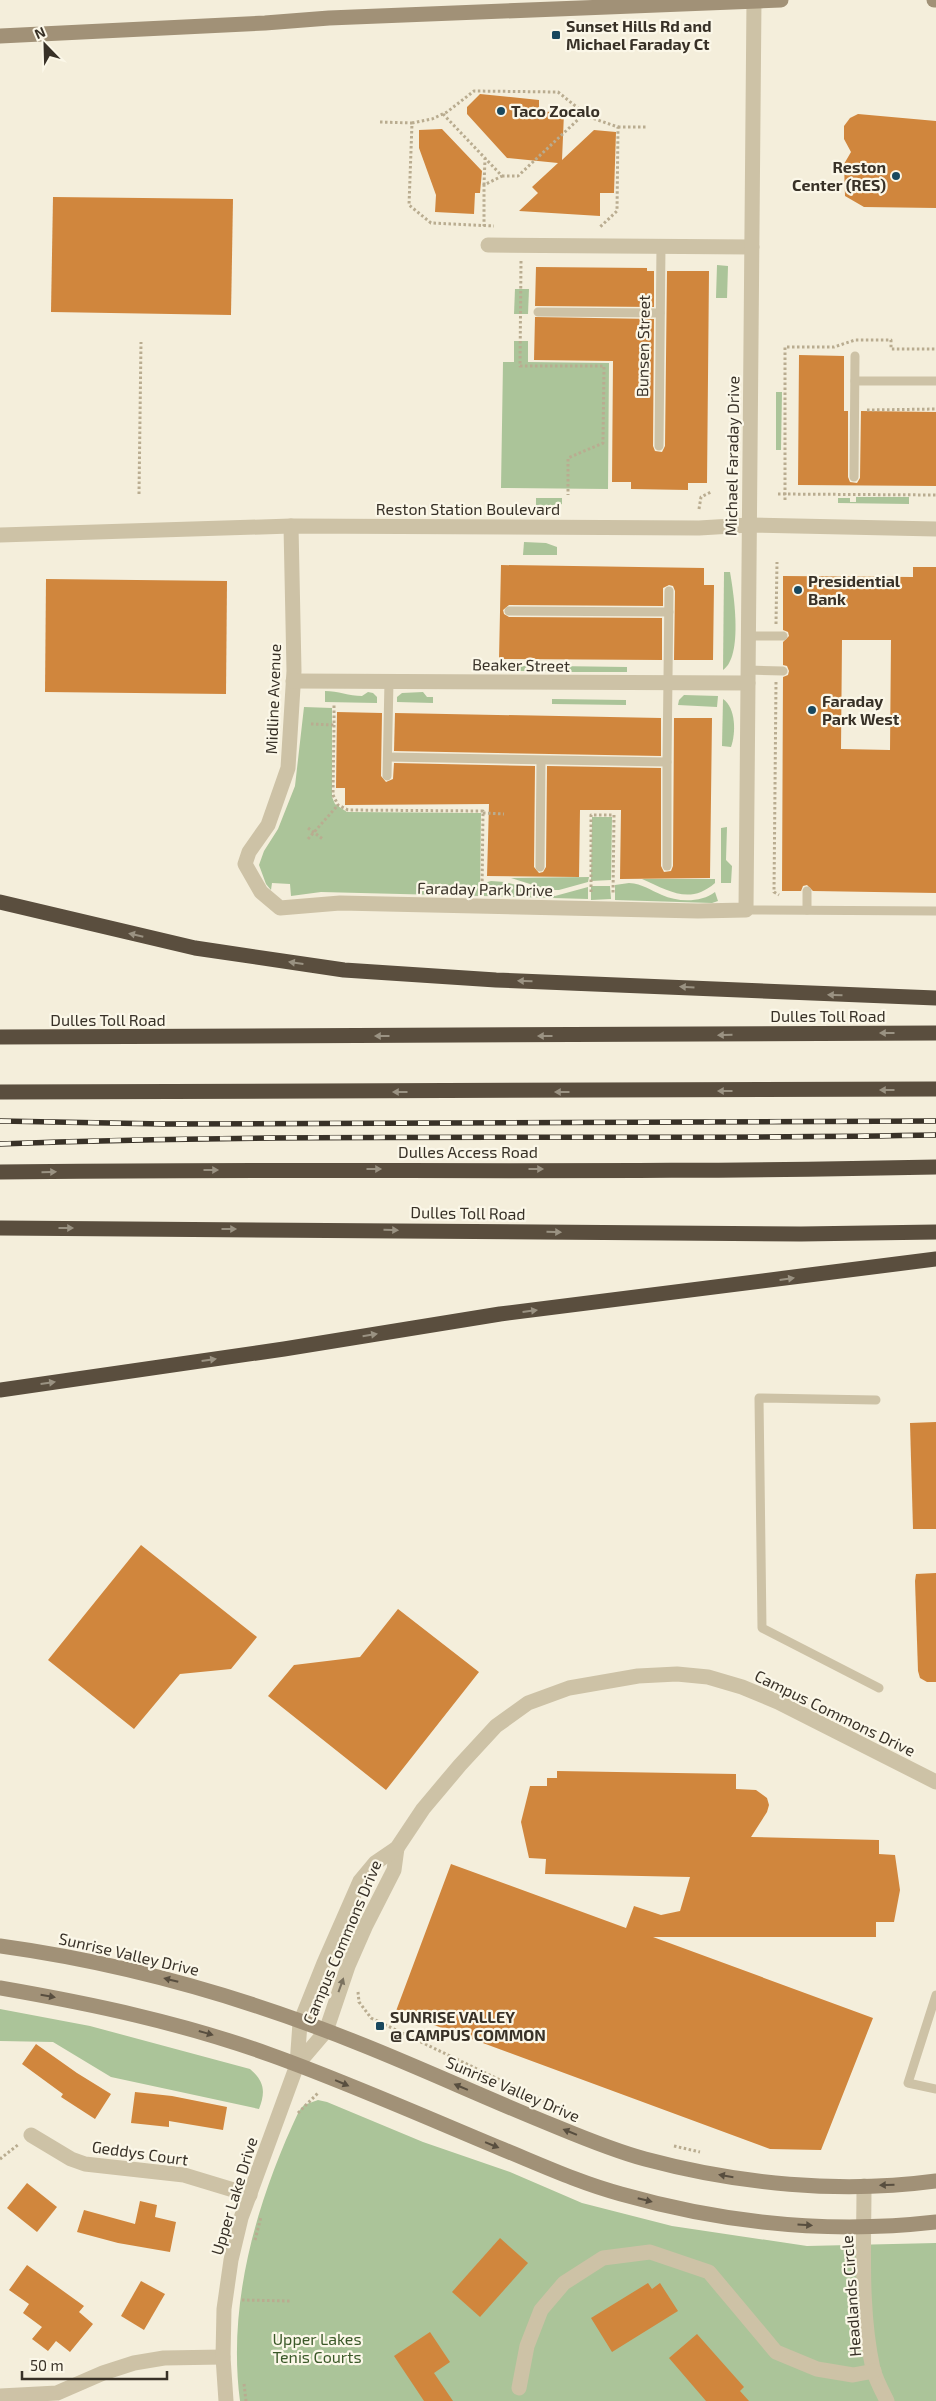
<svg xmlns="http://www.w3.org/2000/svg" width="936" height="2401" font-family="'Exo 2',sans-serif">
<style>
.green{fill:#abc499}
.building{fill:#d0863d;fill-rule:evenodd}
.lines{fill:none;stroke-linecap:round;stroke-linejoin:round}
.path{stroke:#b9ac90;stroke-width:3;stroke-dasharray:2.5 2.5;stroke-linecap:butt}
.lane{stroke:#cdc2a6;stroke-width:9}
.street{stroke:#cdc2a6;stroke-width:15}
.secondary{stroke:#a19177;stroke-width:15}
.highway{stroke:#5a4e3e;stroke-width:15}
.rail-casing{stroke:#383127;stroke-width:5.5}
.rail{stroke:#fbf7e8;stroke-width:4;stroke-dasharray:11;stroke-linecap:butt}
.oneway{fill:#9a9282}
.oneway2{fill:#584e3f}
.oneway3{fill:#7b7260}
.poi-dot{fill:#19485e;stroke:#fbf7e8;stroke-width:2}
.labels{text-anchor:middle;stroke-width:4.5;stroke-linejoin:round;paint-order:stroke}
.poi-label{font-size:16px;font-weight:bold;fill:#383127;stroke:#fbf7e8;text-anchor:start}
.street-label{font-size:16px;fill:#383127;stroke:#fbf7e8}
.park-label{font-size:16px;fill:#3b5929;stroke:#fbf7e8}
</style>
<rect width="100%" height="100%" fill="#f4eedb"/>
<g class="green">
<polygon points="717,265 728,266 727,298 716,298"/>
<polygon points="515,289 529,289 528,314 514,314"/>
<polygon points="514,341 528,341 528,362 609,363 608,489 501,488 503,362 514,362"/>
<polygon points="776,392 782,392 781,450 776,450"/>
<polygon points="856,497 909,497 909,504 838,503 838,498 850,498 850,502 856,502"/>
<polygon points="536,498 562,498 562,504 547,510 536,510"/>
<polygon points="524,542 546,543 557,547 557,555 523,555"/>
<path d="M724 572H730C734 595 743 656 723 670Z"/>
<rect x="503" y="666" width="46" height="5"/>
<polygon points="555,666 627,667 627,672 555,672"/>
<path d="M325 691C338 691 349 696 362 696L368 692 373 693 377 697V703L325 702Z"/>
<polygon points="423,692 427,697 433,697 433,703 397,702 397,697 402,693"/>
<polygon points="684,695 718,696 717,707 678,705 679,700"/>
<polygon points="552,699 626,700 626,705 552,704"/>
<path d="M723 699C736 708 736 733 731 747L722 746Z"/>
<polygon points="304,707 332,708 332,797 335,804 347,812 481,813 480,896 321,892 291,896 290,884 272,883 271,890 266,884 259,865 264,851 278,829 295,786"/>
<polygon points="592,817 612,817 611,880 591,881"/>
<polygon points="727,827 726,860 732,866 731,883 721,883 721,828"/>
<polygon points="589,877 588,882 559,890 549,890 511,878"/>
<path d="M642 879H715V883C690 905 669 891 642 879Z"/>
<polygon points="491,881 505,882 555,896 588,887 588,899 484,896 484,883"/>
<path d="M629 883C643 884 650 890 662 895 677 902 701 903 715 892L718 901 712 903 615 900V885Z"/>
<polygon points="591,886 610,886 611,899 591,900"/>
<path d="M0 2009 90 2026 250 2069C264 2081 266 2091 259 2109L111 2077 53 2042 0 2041Z"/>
<path d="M318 2100 327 2102 423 2142 510 2172 582 2203 672 2226 807 2246 936 2243V2401H240C227 2302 257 2200 299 2111L304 2105Z"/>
</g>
<g class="building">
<polygon points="480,94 539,100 539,111 564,113 562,160 594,130 616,132 614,193 600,193 600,216 519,211 538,193 532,187 558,163 507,158 467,114 467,107"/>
<polygon points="858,114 936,121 936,208 864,207 845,196 844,164 851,152 844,139 844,126 850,118"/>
<polygon points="442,129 482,171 480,193 475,193 474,214 435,212 436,195 419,148 419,130"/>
<polygon points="53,197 233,199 231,315 51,312"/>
<polygon points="536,267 647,268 647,271 654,271 654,307 535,306"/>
<polygon points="667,271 709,271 707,483 688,483 688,490 631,489 631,482 612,482 613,361 534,360 535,317 654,319 653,446 655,451 662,452 665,446"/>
<polygon points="799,355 844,356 844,411 848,411 848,477 850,482 857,483 860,478 861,411 936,412 936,486 798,485"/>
<polygon points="501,565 704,568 704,585 714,585 713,660 674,660 675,591 673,586 669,585 663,588 663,606 509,605 503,610 504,614 509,617 662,618 662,660 499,659"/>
<path d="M913 567H936V893L813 891 807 885 803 886 801 891H782L783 677 788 675 789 671 787 666 783 665V642L789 636 788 632 783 630V576L913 577ZM842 640H891L890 750 841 749Z"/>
<polygon points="46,579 227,581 226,694 45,692"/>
<polygon points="337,712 382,713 381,776 386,782 393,779 394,763 535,766 534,867 539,873 543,872 546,867 547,766 661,768 661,866 664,872 671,871 673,866 674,718 712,718 710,878 620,879 621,810 580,810 579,877 487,876 489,804 345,805 345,788 336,788"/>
<polygon points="395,713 661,718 661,756 394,751"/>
<polygon points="936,1422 936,1529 913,1529 910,1423"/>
<polygon points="141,1545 257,1637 231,1669 180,1674 134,1729 48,1660"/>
<polygon points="936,1573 936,1682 927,1682 920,1678 918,1671 915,1581 916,1574"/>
<polygon points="398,1609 479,1672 386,1790 268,1696 294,1665 360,1657"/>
<polygon points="557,1771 736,1774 736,1789 756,1790 767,1798 769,1805 767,1812 751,1837 879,1840 879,1854 895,1855 900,1890 894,1922 876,1922 876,1937 653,1937 873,2018 821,2150 770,2149 396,2011 451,1864 626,1928 634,1906 661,1915 680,1911 690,1877 545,1874 546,1859 529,1858 521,1822 530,1786 547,1786 547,1778 557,1778"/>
<polygon points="36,2044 77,2073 111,2094 95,2119 61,2097 63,2094 22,2064"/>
<polygon points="135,2092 172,2096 227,2107 223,2130 169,2121 169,2127 131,2123"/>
<polygon points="27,2183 57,2207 37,2232 7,2208"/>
<polygon points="140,2201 157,2205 155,2217 176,2222 170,2252 118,2243 77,2232 84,2210 135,2224"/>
<polygon points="500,2238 528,2263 480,2317 452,2292"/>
<polygon points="27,2265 84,2306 79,2312 93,2324 70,2352 56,2341 48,2351 32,2339 42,2327 23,2313 29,2304 9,2290"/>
<polygon points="141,2281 165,2294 144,2330 121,2316"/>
<polygon points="648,2283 652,2289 660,2283 678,2311 612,2352 591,2318"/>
<polygon points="430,2332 450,2362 434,2373 453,2401 424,2401 394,2356"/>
<polygon points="697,2334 744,2387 740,2391 749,2401 706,2401 669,2358"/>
</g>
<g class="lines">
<g class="path">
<polyline points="443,114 502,176 484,185 484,226"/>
<polyline points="380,122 412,123 409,205 431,223 494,226"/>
<polyline points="412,123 432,119 447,112 474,91 558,92 589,117 618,127 617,211 599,228"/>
<polyline points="618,127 647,127"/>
<polyline points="502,176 518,176 584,114"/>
<polyline points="484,185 485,159"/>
<polyline points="521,261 520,366 604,366 603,443 568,458 568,495"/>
<polyline points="867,410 936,409"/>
<polyline points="139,494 141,342"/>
<polyline points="778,494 936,495"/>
<polyline points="785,500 785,347 834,347 855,340 891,340 891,349 936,349"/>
<polyline points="699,509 701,497 711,492"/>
<polyline points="776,624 777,562"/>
<polyline points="776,682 774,892 779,895"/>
<polyline points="311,724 334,725 334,705"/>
<polyline points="334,725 333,795 338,805 348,810 483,811 482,890"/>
<polyline points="483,813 504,814"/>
<polyline points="308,828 324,840"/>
<polyline points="308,839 338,805"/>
<polyline points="591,892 591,815 614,815 613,894"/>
<polyline points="358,1992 359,2002 371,2018 550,2104"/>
<polyline points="298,2113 318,2093"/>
<polyline points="674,2146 700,2152"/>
<polyline points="0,2159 19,2144"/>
<polyline points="255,2240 261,2217"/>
<polyline points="242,2300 290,2301"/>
<polyline points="244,2384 246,2401"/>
</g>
<g class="lane">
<polyline points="538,312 660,313"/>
<polyline points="855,381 936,381"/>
<polyline points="659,446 661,246"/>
<polyline points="854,477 855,356"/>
<polyline points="509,611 669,612"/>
<polyline points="748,636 783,636"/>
<polyline points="748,670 783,671"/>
<polyline points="388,757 667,762 669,591"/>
<polyline points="667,762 667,866"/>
<polyline points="387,776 389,681"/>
<polyline points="540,867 541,761"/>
<polyline points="807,891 807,910"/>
<polyline points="746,910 936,911"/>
<polyline points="876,1400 759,1398 762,1628 879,1688"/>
<polyline points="936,1995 908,2083 936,2089"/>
</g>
<g class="street">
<polyline points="488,245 752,247"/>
<polyline points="291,526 294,671 288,768 268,825 249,852 245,864 261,892 280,908 340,903 698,911 746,910 754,0"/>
<polyline points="0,535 291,526 699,528 749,525 936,529"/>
<polyline points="293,681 748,683"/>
<polyline points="297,2065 326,2031 348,1966 366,1925 394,1870 397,1848"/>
<polyline points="31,2135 71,2159 85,2164 184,2175 250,2195"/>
<path d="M864 2186C864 2246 860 2310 873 2369 876 2380 882 2391 887 2401"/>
<polyline points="519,2388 527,2346 541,2310 564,2283 603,2258 650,2252 709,2272 776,2352 817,2369 853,2375 874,2371"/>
<polyline points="0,2396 57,2393 103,2373 134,2363 164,2358 223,2357"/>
<polyline points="226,2401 223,2357 224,2309 231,2260 241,2218 297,2065 300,2023 324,1963 360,1881 375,1863 397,1848 423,1809 460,1765 496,1726 528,1703 569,1688 638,1676 677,1674 708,1677 742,1687 778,1702 936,1782"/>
</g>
<g class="secondary">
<polyline points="934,0 936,0"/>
<polyline points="0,36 265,23 329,18 781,0"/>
<path d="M0 1946C124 1963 247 1998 363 2045 428 2071 492 2101 557 2127 586 2139 615 2151 645 2159 738 2184 840 2194 936 2181"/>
<path d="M0 1988C92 2004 183 2023 271 2055 349 2083 425 2117 502 2149 541 2165 580 2183 621 2194 723 2223 831 2234 936 2222"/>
</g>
<g class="highway">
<polyline points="0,902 195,948 344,970 496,980 936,998"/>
<polyline points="0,1037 936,1033"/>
<polyline points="0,1092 936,1089"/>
<path d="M0 1172C312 1168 624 1174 936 1167"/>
<polyline points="0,1228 801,1234 936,1232"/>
<polyline points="0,1390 284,1349 500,1314 936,1259"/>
</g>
<defs>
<g id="rail">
<polyline points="0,1121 164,1124 936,1121"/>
<path d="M0 1144C312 1132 624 1141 936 1135"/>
</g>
</defs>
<use href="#rail" class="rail-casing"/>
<use href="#rail" class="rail"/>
</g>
<defs><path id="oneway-solid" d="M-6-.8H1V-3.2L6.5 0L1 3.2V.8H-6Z" transform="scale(1.25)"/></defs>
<g class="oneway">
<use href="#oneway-solid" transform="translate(136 935) rotate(-167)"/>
<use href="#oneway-solid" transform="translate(296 963) rotate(-172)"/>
<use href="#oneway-solid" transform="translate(525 981) rotate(-179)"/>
<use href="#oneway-solid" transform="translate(687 987) rotate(-177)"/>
<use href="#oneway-solid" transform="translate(835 995) rotate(-178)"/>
<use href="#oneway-solid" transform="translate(887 1033) rotate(180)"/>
<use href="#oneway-solid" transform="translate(725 1035) rotate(179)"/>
<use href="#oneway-solid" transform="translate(382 1036) rotate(180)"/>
<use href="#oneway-solid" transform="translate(545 1036) rotate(180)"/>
<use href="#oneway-solid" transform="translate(887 1090) rotate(180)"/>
<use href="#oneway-solid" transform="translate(725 1091) rotate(180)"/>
<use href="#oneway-solid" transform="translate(400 1092) rotate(-180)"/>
<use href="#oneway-solid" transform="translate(562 1092) rotate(180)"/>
<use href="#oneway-solid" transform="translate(374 1169)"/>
<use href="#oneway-solid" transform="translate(536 1169)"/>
<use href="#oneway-solid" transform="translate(211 1170)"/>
<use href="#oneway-solid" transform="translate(49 1172) rotate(-1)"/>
<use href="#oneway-solid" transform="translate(66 1228)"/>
<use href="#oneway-solid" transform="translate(229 1229)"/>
<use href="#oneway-solid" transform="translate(391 1230) rotate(1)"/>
<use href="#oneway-solid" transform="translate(554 1232) rotate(1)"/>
<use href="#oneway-solid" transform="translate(787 1279) rotate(-8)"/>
<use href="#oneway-solid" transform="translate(530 1311) rotate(-7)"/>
<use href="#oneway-solid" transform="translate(370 1335) rotate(-9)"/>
<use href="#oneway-solid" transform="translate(209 1360) rotate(-8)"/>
<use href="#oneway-solid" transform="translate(48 1383) rotate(-8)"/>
</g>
<g class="oneway2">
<use href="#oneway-solid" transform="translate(171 1980) rotate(-166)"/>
<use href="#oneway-solid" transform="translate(48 1996) rotate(10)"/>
<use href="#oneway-solid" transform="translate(206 2033) rotate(16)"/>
<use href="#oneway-solid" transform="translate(342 2083) rotate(23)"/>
<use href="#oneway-solid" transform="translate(461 2087) rotate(-157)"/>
<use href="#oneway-solid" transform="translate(570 2132) rotate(-158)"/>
<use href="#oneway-solid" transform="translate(492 2145) rotate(22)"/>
<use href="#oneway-solid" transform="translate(726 2176) rotate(-170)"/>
<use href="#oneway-solid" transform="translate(887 2185) rotate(178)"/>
<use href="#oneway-solid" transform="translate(645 2200) rotate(14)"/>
<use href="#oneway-solid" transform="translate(805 2225) rotate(3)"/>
</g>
<use class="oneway3" href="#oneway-solid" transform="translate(341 1985) rotate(-70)"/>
<g class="poi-dot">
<rect x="551" y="30" width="10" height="10" rx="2.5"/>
<circle cx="501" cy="111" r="5"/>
<circle cx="896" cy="176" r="5"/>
<circle cx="798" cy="590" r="5"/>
<circle cx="812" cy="710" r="5"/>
<rect x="375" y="2021" width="10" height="10" rx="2.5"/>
</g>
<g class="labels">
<g class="poi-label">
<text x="566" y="32">Sunset Hills Rd and<tspan x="566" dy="18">Michael Faraday Ct</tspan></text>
<text x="511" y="117">Taco Zocalo</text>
<text x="886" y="173" text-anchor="end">Reston<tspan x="886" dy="18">Center (RES)</tspan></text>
<text x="808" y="587">Presidential<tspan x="808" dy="18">Bank</tspan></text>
<text x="822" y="707">Faraday<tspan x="822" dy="18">Park West</tspan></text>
<text x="390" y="2023">SUNRISE VALLEY<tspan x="390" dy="18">@ CAMPUS COMMON</tspan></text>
</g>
<g class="street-label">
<text transform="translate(643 346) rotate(-89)" y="6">Bunsen Street</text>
<text transform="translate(732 456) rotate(-89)" y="6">Michael Faraday Drive</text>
<text x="468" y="515">Reston Station Boulevard</text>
<text transform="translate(521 665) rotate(1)" y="6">Beaker Street</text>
<text transform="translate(273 699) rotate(-88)" y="6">Midline Avenue</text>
<text transform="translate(485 889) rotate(1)" y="6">Faraday Park Drive</text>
<text x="828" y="1022">Dulles Toll Road</text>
<text x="108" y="1026">Dulles Toll Road</text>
<text x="468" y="1158">Dulles Access Road</text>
<text transform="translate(468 1213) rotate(1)" y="6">Dulles Toll Road</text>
<text transform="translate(835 1713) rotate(26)" y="6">Campus Commons Drive</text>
<text transform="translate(342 1942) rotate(-67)" y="6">Campus Commons Drive</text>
<text transform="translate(129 1954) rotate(13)" y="6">Sunrise Valley Drive</text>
<text transform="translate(513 2089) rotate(23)" y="6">Sunrise Valley Drive</text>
<text transform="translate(140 2153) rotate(8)" y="6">Geddys Court</text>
<text transform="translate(234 2196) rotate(-73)" y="6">Upper Lake Drive</text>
<text transform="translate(851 2296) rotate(-94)" y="6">Headlands Circle</text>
</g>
<g class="park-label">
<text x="317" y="2345">Upper Lakes<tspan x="317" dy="18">Tenis Courts</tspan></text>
</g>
</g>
<g transform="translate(45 45) rotate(337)" stroke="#fbf7e8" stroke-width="4" paint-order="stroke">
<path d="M0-4L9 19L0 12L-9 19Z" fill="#383127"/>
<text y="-8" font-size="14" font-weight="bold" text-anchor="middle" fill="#383127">N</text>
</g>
<path d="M22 2371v8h145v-8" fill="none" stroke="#383127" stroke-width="2.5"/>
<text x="30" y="2371" font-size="15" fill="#383127" stroke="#fbf7e8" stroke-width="4" paint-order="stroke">50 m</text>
</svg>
